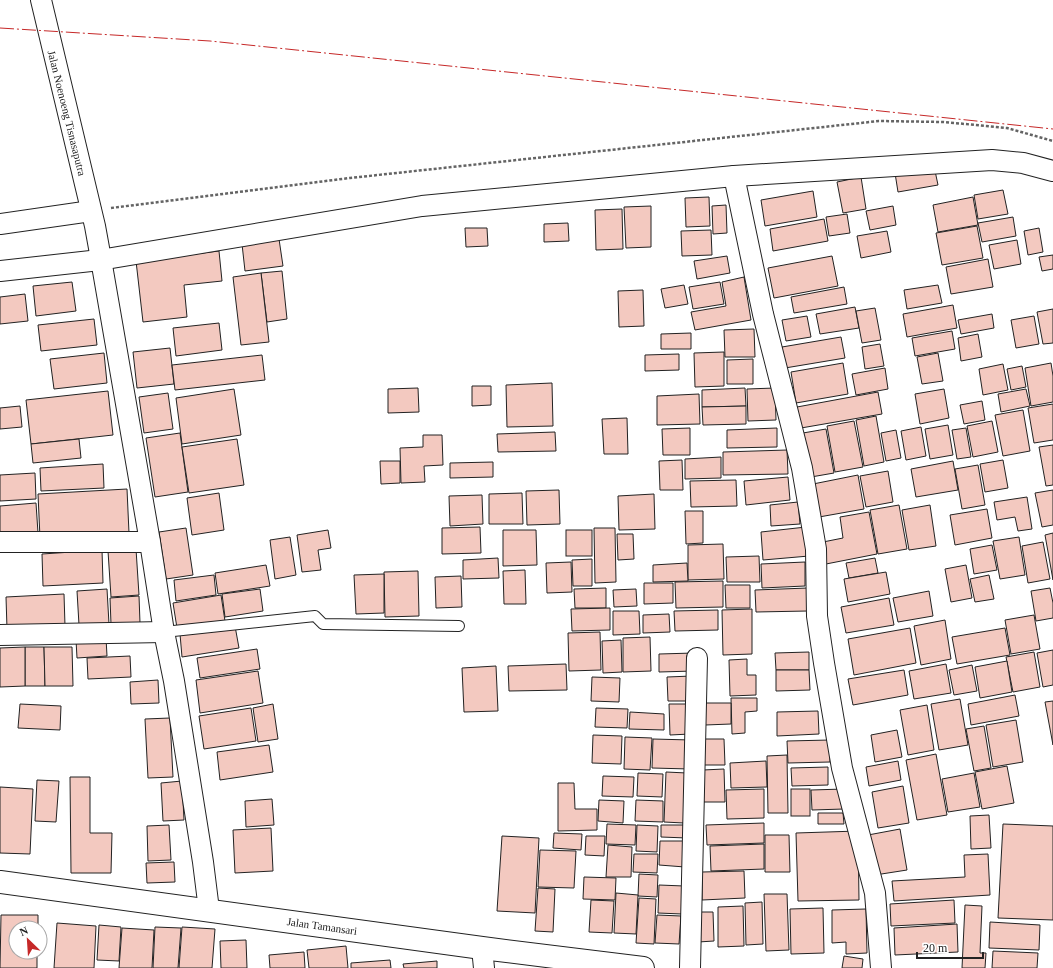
<svg xmlns="http://www.w3.org/2000/svg" width="1053" height="968" font-family="Georgia,serif">
<style>
.building{fill:#f3c9c0;stroke:#222}
.lines{fill:none;stroke-linecap:round;stroke-linejoin:round}
.service-casing{stroke:#222;stroke-width:12}
.minor-casing{stroke:#222;stroke-width:22}
.secondary-casing{stroke:#222;stroke-width:24}
.path{stroke:#646464;stroke-width:2.5;stroke-dasharray:3 2;stroke-linecap:butt}
.service{stroke:#fff;stroke-width:10}
.minor{stroke:#fff;stroke-width:20}
.secondary{stroke:#fff;stroke-width:22}
.power{stroke:#c62828;stroke-width:1;stroke-dasharray:14 3 2 3;stroke-linecap:butt}
.labels{text-anchor:middle;stroke-width:3;stroke-linejoin:round;paint-order:stroke}
.street-label{font-size:11px;fill:#222;stroke:#fff}
</style>
<rect width="100%" height="100%" fill="#fff"/>
<g class="building">
<polygon points="934,166 938,185 898,192 895,173"/>
<polygon points="861,177 866,209 843,213 837,182"/>
<polygon points="1003,190 1008,214 978,219 974,195"/>
<polygon points="813,191 817,217 765,226 761,200"/>
<polygon points="709,197 710,226 686,227 685,198"/>
<polygon points="973,197 978,225 938,232 933,205"/>
<polygon points="726,205 727,233 713,234 712,206"/>
<polygon points="651,206 651,247 626,248 624,207"/>
<polygon points="893,206 896,225 870,230 866,211"/>
<polygon points="622,209 623,249 596,250 595,210"/>
<polygon points="847,214 850,233 829,236 826,217"/>
<polygon points="1013,217 1016,236 982,242 978,223"/>
<polygon points="824,219 828,241 773,251 770,229"/>
<polygon points="568,223 569,241 544,242 544,224"/>
<polygon points="977,226 983,258 942,265 936,233"/>
<polygon points="465,228 487,228 488,246 466,247"/>
<polygon points="1039,228 1043,252 1028,255 1024,231"/>
<polygon points="711,230 712,255 682,256 681,231"/>
<polygon points="887,231 891,252 861,258 857,236"/>
<polygon points="279,239 283,266 245,271 242,244"/>
<polygon points="1017,240 1021,264 994,269 989,245"/>
<polygon points="219,251 222,281 184,285 187,317 143,322 136,261"/>
<polygon points="1053,255 1053,269 1042,271 1039,257"/>
<polygon points="727,256 730,273 697,279 694,261"/>
<polygon points="832,256 838,286 774,298 768,268"/>
<polygon points="988,259 993,287 951,294 946,267"/>
<polygon points="282,271 287,319 267,322 261,273"/>
<polygon points="261,273 269,342 241,345 233,277"/>
<polygon points="744,277 751,320 695,330 691,312 726,306 722,282"/>
<polygon points="72,282 76,311 36,316 33,286"/>
<polygon points="720,282 724,304 693,309 689,287"/>
<polygon points="684,285 688,304 665,308 661,289"/>
<polygon points="938,285 942,303 907,309 904,290"/>
<polygon points="844,287 847,304 794,313 791,297"/>
<polygon points="643,290 644,326 619,327 618,291"/>
<polygon points="25,294 28,321 0,324 0,297"/>
<polygon points="953,305 957,328 907,337 903,314"/>
<polygon points="855,307 859,328 820,334 816,314"/>
<polygon points="875,308 881,340 862,343 856,311"/>
<polygon points="1053,309 1053,343 1043,344 1037,312"/>
<polygon points="992,314 994,328 961,334 958,320"/>
<polygon points="807,316 811,337 786,341 782,320"/>
<polygon points="1034,316 1039,344 1016,348 1011,320"/>
<polygon points="94,319 97,345 41,351 38,325"/>
<polygon points="219,323 222,350 176,356 173,328"/>
<polygon points="754,329 755,357 725,357 724,330"/>
<polygon points="952,331 955,349 915,356 912,338"/>
<polygon points="691,333 691,349 661,349 661,334"/>
<polygon points="978,334 982,357 961,361 958,338"/>
<polygon points="841,337 845,358 785,368 782,347"/>
<polygon points="880,344 884,366 865,369 862,347"/>
<polygon points="170,348 174,384 137,388 133,352"/>
<polygon points="724,352 724,386 695,387 694,353"/>
<polygon points="104,353 107,383 54,389 50,359"/>
<polygon points="938,353 943,381 922,384 917,357"/>
<polygon points="679,354 679,370 645,371 645,355"/>
<polygon points="262,355 265,380 175,390 172,365"/>
<polygon points="753,359 753,384 727,384 727,360"/>
<polygon points="843,363 848,394 796,403 791,372"/>
<polygon points="1051,363 1053,376 1053,402 1031,406 1025,368"/>
<polygon points="1003,364 1008,390 983,395 979,369"/>
<polygon points="1022,366 1026,387 1011,390 1007,369"/>
<polygon points="885,368 888,389 856,395 852,374"/>
<polygon points="552,383 553,426 507,427 506,385"/>
<polygon points="472,386 491,386 491,405 472,406"/>
<polygon points="418,388 419,412 388,413 388,389"/>
<polygon points="745,388 746,406 702,407 702,390"/>
<polygon points="775,388 776,420 748,421 747,389"/>
<polygon points="234,389 241,435 182,444 176,398"/>
<polygon points="944,389 949,418 920,424 915,394"/>
<polygon points="1026,389 1030,406 1001,412 998,394"/>
<polygon points="108,391 113,435 31,444 26,400"/>
<polygon points="878,392 882,414 801,428 797,407"/>
<polygon points="168,393 173,429 144,433 139,397"/>
<polygon points="699,394 700,424 657,425 657,396"/>
<polygon points="982,401 985,420 964,424 960,405"/>
<polygon points="1053,404 1053,440 1034,443 1028,408"/>
<polygon points="20,406 22,427 0,429 0,408"/>
<polygon points="746,406 746,424 703,425 702,407"/>
<polygon points="1023,410 1030,451 1003,456 995,415"/>
<polygon points="876,416 884,462 864,466 856,420"/>
<polygon points="627,418 628,454 604,454 602,419"/>
<polygon points="854,421 863,467 835,472 827,426"/>
<polygon points="992,421 998,452 973,457 967,426"/>
<polygon points="948,425 953,455 930,459 925,429"/>
<polygon points="921,427 926,456 906,460 901,431"/>
<polygon points="690,428 690,455 663,455 662,429"/>
<polygon points="777,428 777,447 727,448 727,430"/>
<polygon points="966,428 971,457 957,459 952,430"/>
<polygon points="826,429 834,473 811,477 803,433"/>
<polygon points="896,430 901,458 886,461 881,433"/>
<polygon points="555,432 556,451 498,452 497,434"/>
<polygon points="180,433 188,492 155,497 146,438"/>
<polygon points="423,435 442,435 443,465 424,466 425,482 401,483 400,448 423,447"/>
<polygon points="79,439 81,458 33,463 31,444"/>
<polygon points="237,439 244,485 189,493 182,447"/>
<polygon points="1053,445 1053,485 1046,486 1039,447"/>
<polygon points="787,450 788,474 723,475 723,452"/>
<polygon points="721,457 721,478 685,479 685,459"/>
<polygon points="682,460 683,490 660,490 659,461"/>
<polygon points="1003,460 1008,488 985,492 980,464"/>
<polygon points="380,461 400,461 400,483 381,484"/>
<polygon points="953,461 958,490 916,497 911,469"/>
<polygon points="493,462 493,477 450,478 450,463"/>
<polygon points="103,464 104,488 41,491 40,468"/>
<polygon points="978,465 985,505 962,509 955,469"/>
<polygon points="888,471 893,502 866,507 860,476"/>
<polygon points="35,473 36,499 0,501 0,475"/>
<polygon points="858,475 864,509 819,517 813,484"/>
<polygon points="788,477 790,500 746,505 744,481"/>
<polygon points="736,480 737,506 691,507 690,481"/>
<polygon points="127,489 129,533 40,538 38,494"/>
<polygon points="559,490 560,524 527,525 526,491"/>
<polygon points="1053,490 1053,525 1042,527 1035,493"/>
<polygon points="219,493 224,530 192,535 187,498"/>
<polygon points="522,493 523,524 489,524 489,494"/>
<polygon points="654,494 655,529 619,530 618,496"/>
<polygon points="482,495 483,524 450,526 449,496"/>
<polygon points="1027,497 1032,529 1018,531 1015,517 997,520 994,502"/>
<polygon points="798,502 800,524 771,526 770,505"/>
<polygon points="36,503 38,533 0,535 0,506"/>
<polygon points="899,505 907,549 878,554 870,510"/>
<polygon points="930,505 936,546 909,550 902,510"/>
<polygon points="987,509 992,538 955,545 950,515"/>
<polygon points="685,511 703,511 703,543 686,544"/>
<polygon points="869,512 877,554 826,564 823,542 843,538 840,517"/>
<polygon points="480,527 481,553 442,554 442,528"/>
<polygon points="806,527 809,556 763,560 761,532"/>
<polygon points="186,528 193,575 166,579 159,532"/>
<polygon points="594,528 615,528 616,582 595,583"/>
<polygon points="328,530 331,548 318,550 321,570 302,572 297,535"/>
<polygon points="503,530 536,530 537,565 503,566"/>
<rect x="566" y="530" width="26" height="26"/>
<polygon points="1053,533 1053,580 1045,535"/>
<polygon points="617,534 633,534 634,559 618,560"/>
<polygon points="290,537 296,575 275,579 270,540"/>
<polygon points="1019,537 1025,575 1000,579 993,541"/>
<polygon points="1043,542 1050,579 1028,583 1022,546"/>
<polygon points="723,544 724,579 688,580 688,545"/>
<polygon points="992,545 997,570 974,574 970,549"/>
<polygon points="136,549 139,595 111,597 108,551"/>
<polygon points="102,550 103,583 43,586 42,554"/>
<polygon points="759,556 760,582 727,582 726,557"/>
<polygon points="498,558 499,578 463,579 463,560"/>
<polygon points="875,558 878,573 849,578 846,563"/>
<polygon points="592,559 592,586 573,586 572,560"/>
<polygon points="571,562 572,592 547,593 546,563"/>
<polygon points="805,562 805,586 762,588 761,564"/>
<polygon points="687,563 688,581 653,582 653,565"/>
<polygon points="266,565 270,586 218,594 215,573"/>
<polygon points="966,565 972,598 951,602 945,569"/>
<polygon points="525,570 526,604 504,604 503,571"/>
<polygon points="418,571 419,616 385,617 384,572"/>
<polygon points="886,572 890,594 848,602 844,579"/>
<polygon points="384,574 384,613 356,614 354,575"/>
<polygon points="214,575 216,595 176,601 174,580"/>
<polygon points="989,575 994,599 975,602 970,579"/>
<polygon points="461,576 462,607 436,608 435,577"/>
<polygon points="723,581 723,607 676,608 675,582"/>
<polygon points="644,583 673,583 673,603 644,604"/>
<polygon points="725,585 750,585 750,608 726,608"/>
<polygon points="606,588 606,608 575,608 574,589"/>
<polygon points="808,588 808,611 756,612 755,590"/>
<polygon points="1050,588 1053,603 1053,618 1036,621 1031,591"/>
<polygon points="107,589 109,624 79,625 77,591"/>
<polygon points="260,589 263,611 225,617 222,594"/>
<polygon points="636,589 637,606 614,607 613,590"/>
<polygon points="929,591 933,616 898,622 893,598"/>
<polygon points="64,594 65,626 7,629 6,597"/>
<polygon points="221,595 225,621 177,628 173,603"/>
<polygon points="139,596 140,623 111,624 110,598"/>
<polygon points="889,598 894,625 846,633 841,607"/>
<polygon points="610,608 610,630 572,631 571,609"/>
<polygon points="752,609 752,654 723,655 722,610"/>
<polygon points="718,610 718,630 675,631 674,611"/>
<polygon points="613,611 639,611 640,634 613,635"/>
<polygon points="669,614 670,632 643,633 643,615"/>
<polygon points="1034,615 1040,649 1011,654 1005,620"/>
<polygon points="945,620 951,659 921,665 914,626"/>
<polygon points="235,626 239,648 182,657 180,634"/>
<polygon points="910,628 916,663 854,675 848,639"/>
<polygon points="1005,628 1010,655 957,664 952,637"/>
<polygon points="600,632 601,670 569,671 568,633"/>
<polygon points="650,637 651,671 623,672 623,638"/>
<polygon points="106,638 107,656 77,658 76,640"/>
<polygon points="621,640 622,672 603,673 602,641"/>
<polygon points="25,647 44,647 45,686 25,686"/>
<polygon points="25,647 25,686 0,687 0,648"/>
<polygon points="44,647 72,647 73,686 45,686"/>
<polygon points="257,649 260,669 200,678 197,658"/>
<polygon points="1053,650 1053,685 1043,687 1037,653"/>
<polygon points="809,652 809,670 776,670 775,653"/>
<polygon points="1034,652 1040,687 1013,692 1006,657"/>
<polygon points="694,653 694,671 659,672 659,654"/>
<polygon points="130,656 131,677 88,679 87,658"/>
<polygon points="747,659 747,675 756,675 756,695 730,696 729,660"/>
<polygon points="1007,661 1012,692 980,698 975,667"/>
<polygon points="566,664 567,690 509,691 508,666"/>
<polygon points="946,664 951,693 914,699 909,671"/>
<polygon points="972,665 977,691 954,695 949,670"/>
<polygon points="496,666 498,711 464,712 462,668"/>
<polygon points="776,670 809,670 810,690 776,691"/>
<polygon points="904,670 908,695 853,705 848,679"/>
<polygon points="258,671 263,703 200,713 196,680"/>
<polygon points="692,676 693,701 668,701 667,677"/>
<polygon points="592,677 620,678 619,702 591,701"/>
<polygon points="158,680 159,703 131,704 130,682"/>
<polygon points="1015,695 1019,716 971,725 968,704"/>
<polygon points="731,698 757,698 757,711 745,712 745,733 732,734"/>
<polygon points="960,699 968,745 939,750 931,704"/>
<polygon points="1053,701 1053,745 1045,702"/>
<polygon points="704,703 731,703 731,724 705,725"/>
<polygon points="20,704 61,706 60,730 18,728"/>
<polygon points="273,704 278,739 258,742 253,708"/>
<polygon points="669,704 689,704 690,734 670,735"/>
<polygon points="927,705 934,750 908,755 900,710"/>
<polygon points="251,708 256,741 204,749 199,716"/>
<polygon points="596,708 628,709 627,728 595,727"/>
<polygon points="818,711 819,734 777,736 777,712"/>
<polygon points="630,712 664,714 664,730 629,729"/>
<polygon points="170,718 173,777 148,778 145,719"/>
<polygon points="1016,720 1023,762 993,767 986,725"/>
<polygon points="984,726 991,768 974,771 966,729"/>
<polygon points="897,730 902,757 875,762 871,735"/>
<polygon points="593,735 622,736 621,764 592,763"/>
<polygon points="625,737 652,738 650,770 624,769"/>
<polygon points="653,739 691,740 690,769 652,768"/>
<polygon points="702,739 724,739 725,765 703,765"/>
<polygon points="830,740 830,762 788,763 787,741"/>
<polygon points="269,745 273,772 220,780 217,752"/>
<polygon points="936,754 947,815 917,820 906,760"/>
<polygon points="787,755 788,813 768,813 767,756"/>
<polygon points="766,761 767,787 731,788 730,763"/>
<polygon points="898,761 901,780 869,786 866,767"/>
<polygon points="1007,766 1014,803 982,809 975,772"/>
<polygon points="828,767 828,785 792,786 791,768"/>
<polygon points="724,769 725,802 703,802 703,770"/>
<polygon points="666,772 687,773 684,823 664,822"/>
<polygon points="638,773 663,774 662,797 637,796"/>
<polygon points="974,773 980,807 948,812 942,779"/>
<polygon points="603,776 634,777 633,797 602,796"/>
<polygon points="70,777 90,777 90,833 112,833 111,873 71,873"/>
<polygon points="37,780 59,781 56,822 35,821"/>
<polygon points="182,781 184,820 163,821 161,783"/>
<polygon points="558,783 574,783 575,809 597,809 597,830 558,831"/>
<polygon points="903,786 909,823 878,828 872,792"/>
<polygon points="0,787 33,789 30,854 0,853"/>
<polygon points="764,789 764,818 727,819 726,790"/>
<rect x="791" y="789" width="19" height="27"/>
<polygon points="844,789 844,809 812,810 811,790"/>
<polygon points="272,799 274,825 246,827 245,801"/>
<polygon points="599,800 624,801 623,823 598,821"/>
<polygon points="636,800 663,801 663,822 635,821"/>
<polygon points="818,813 843,813 844,824 818,824"/>
<polygon points="989,815 991,848 971,849 970,816"/>
<polygon points="764,823 764,843 707,845 706,825"/>
<polygon points="607,824 636,825 635,845 606,844"/>
<polygon points="1003,824 1053,826 1053,920 998,918"/>
<polygon points="169,825 171,860 148,861 147,826"/>
<polygon points="637,825 658,826 657,852 636,851"/>
<polygon points="661,825 687,825 687,838 661,837"/>
<polygon points="271,828 273,871 235,873 233,830"/>
<polygon points="900,829 907,870 875,875 868,835"/>
<polygon points="858,831 859,900 798,901 796,833"/>
<polygon points="554,833 582,834 581,850 553,848"/>
<polygon points="765,835 789,835 790,872 765,872"/>
<polygon points="502,836 539,838 535,913 497,911"/>
<polygon points="586,836 605,836 604,856 585,855"/>
<polygon points="660,841 686,841 685,867 659,865"/>
<polygon points="764,844 764,869 711,871 710,846"/>
<polygon points="608,845 632,847 631,877 606,877"/>
<polygon points="540,850 576,851 574,888 538,887"/>
<polygon points="634,854 658,854 657,873 633,872"/>
<polygon points="988,854 990,895 894,901 892,881 965,877 964,855"/>
<polygon points="174,862 175,882 147,883 146,863"/>
<polygon points="744,871 745,898 702,900 702,872"/>
<polygon points="639,874 658,875 657,897 638,896"/>
<polygon points="584,877 616,878 615,900 583,899"/>
<polygon points="659,885 684,886 682,914 658,913"/>
<polygon points="538,888 555,889 553,932 535,931"/>
<polygon points="616,893 638,895 636,934 614,933"/>
<polygon points="764,894 787,894 789,950 766,951"/>
<polygon points="639,898 656,899 654,944 636,943"/>
<polygon points="591,900 614,901 612,933 589,932"/>
<polygon points="954,900 955,923 891,926 890,904"/>
<polygon points="762,902 763,944 746,945 745,903"/>
<polygon points="965,905 982,906 980,953 986,953 985,968 962,968"/>
<polygon points="743,906 744,946 718,947 718,907"/>
<polygon points="823,908 824,953 791,954 790,909"/>
<polygon points="866,909 867,953 846,954 846,942 832,943 832,910"/>
<polygon points="697,912 713,912 714,941 698,942"/>
<polygon points="1,915 38,915 38,928 16,928 16,952 37,952 37,968 0,968"/>
<polygon points="657,915 681,916 679,944 655,943"/>
<polygon points="990,922 1040,925 1039,950 989,948"/>
<polygon points="57,923 96,926 94,968 54,968"/>
<polygon points="957,924 958,952 895,955 894,928"/>
<polygon points="99,925 121,927 119,961 97,960"/>
<polygon points="155,927 181,928 178,968 153,968"/>
<polygon points="182,927 215,929 212,968 179,968"/>
<polygon points="122,928 154,930 152,968 119,968"/>
<polygon points="246,940 247,968 221,968 220,941"/>
<polygon points="346,946 348,968 309,968 307,950"/>
<polygon points="993,951 1038,953 1037,968 992,968"/>
<polygon points="304,952 305,968 270,968 269,955"/>
<polygon points="844,956 863,959 862,968 842,968"/>
<polygon points="390,960 391,968 351,968 351,963"/>
<polygon points="437,961 437,968 404,968 403,964"/>
</g>
<g class="lines">
<defs>
<polyline id="service" points="164,632 315,616 323,624 459,626"/>
<g id="minor">
<polyline points="41,0 95,226 99,248 150,542 164,632 174,681 203,862 209,910"/>
<polyline points="734,176 763,314 802,468 816,549 817,616 824,663 842,768 875,893 881,968"/>
<polyline points="0,224 91,211"/>
<polyline points="0,271 100,260 422,206 734,176 992,160 1023,163 1053,171"/>
<polyline points="0,542 150,542"/>
<polyline points="0,635 164,632"/>
<polyline points="482,948 484,968"/>
<polyline points="690,968 697,658"/>
</g>
<polyline id="secondary" points="0,882 482,948 643,968"/>
</defs>
<use href="#service" class="service-casing"/>
<use href="#minor" class="minor-casing"/>
<use href="#secondary" class="secondary-casing"/>
<polyline class="path" points="111,208 350,178 879,121 944,122 1007,128 1053,141"/>
<use href="#service" class="service"/>
<use href="#minor" class="minor"/>
<use href="#secondary" class="secondary"/>
<polyline class="power" points="0,28 210,41 1053,129"/>
</g>
<g class="labels">
<g class="street-label">
<text transform="translate(67 113) rotate(76)" y="4">Jalan Noenoeng Tisnasaputra</text>
<text transform="translate(322 926) rotate(8)" y="4">Jalan Tamansari</text>
</g>
</g>
<g transform="translate(28 940) rotate(335)"><circle r="19" fill="#ffffff" stroke="#a7a7a7"/>
<path d="M0-3L7 15L0 10L-7 15Z" fill="#c62828"/>
<text y="-6" font-size="11" font-weight="bold" text-anchor="middle" fill="#222222">N</text>
</g>
<path d="M917 952v6h66v-6" fill="none" stroke="#222222" stroke-width="2"/>
<text x="923" y="952" font-size="12" fill="#222222" stroke="#ffffff" stroke-width="3" paint-order="stroke">20 m</text>
</svg>
